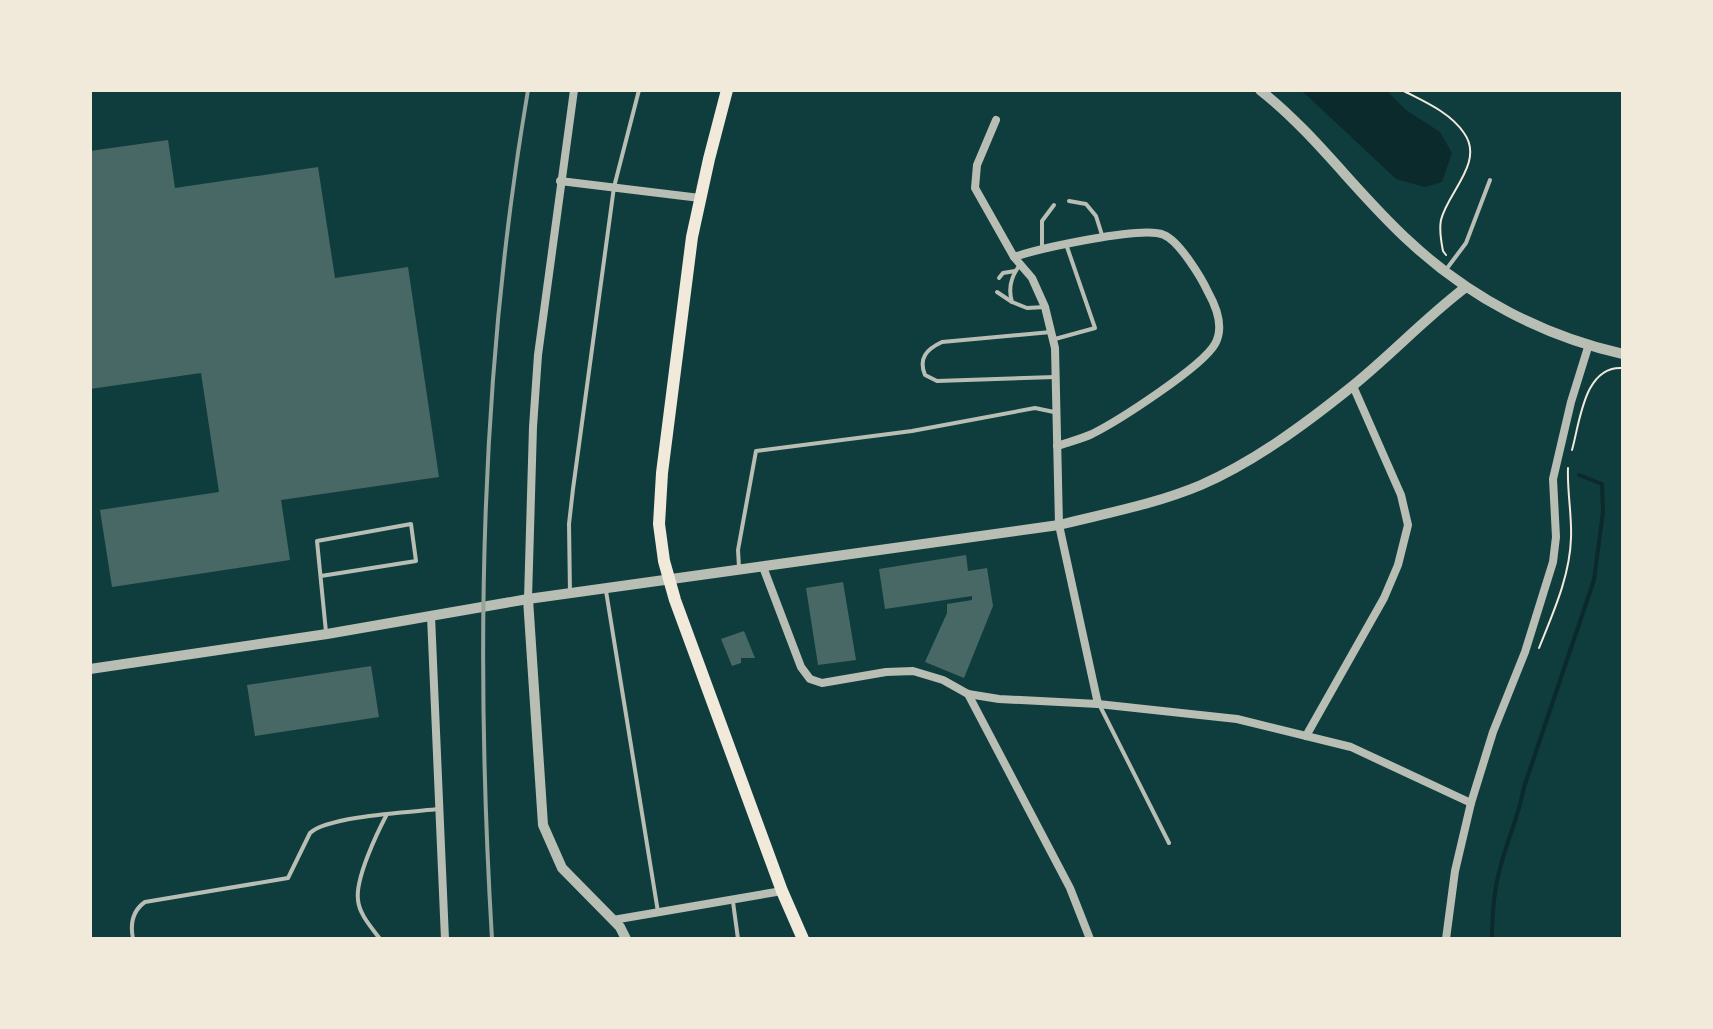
<svg xmlns="http://www.w3.org/2000/svg" width="1713" height="1029" font-family="Manrope,sans-serif">
<style>
.water{fill:#0a2a2b}
.lines{fill:none;stroke-linecap:round;stroke-linejoin:round}
.stream{stroke:#0a2a2b;stroke-width:4}
.building{fill:#486865}
.path{stroke:#f1e9da;stroke-width:2}
.service{stroke:#b8beb3;stroke-width:4}
.minor{stroke:#b8beb3;stroke-width:8}
.tertiary{stroke:#b8beb3;stroke-width:10}
.primary{stroke:#f1e9da;stroke-width:12}
.rail{stroke:#97a49c;stroke-width:4}
</style>
<rect width="100%" height="100%" fill="#0f3d3e"/>
<polygon class="water" points="1301,90 1386,90 1406,110 1440,132 1452,153 1442,182 1425,187 1396,179"/>
<g class="lines">
<path class="stream" d="M1492 939C1492 915 1494 888 1501 865 1508 837 1519 816 1524 787L1594 580 1603 512 1602 484 1579 475"/>
</g>
<g class="building">
<polygon points="168,140 175,188 318,167 335,278 408,267 439,477 281,500 290,560 112,587 100,510 219,492 201,373 90,389 90,151"/>
<polygon points="966,555 968,571 987,568 993,606 964,678 925,662 947,613 947,604 972,600 972,596 885,609 879,569"/>
<polygon points="843,582 856,660 818,665 806,588"/>
<polygon points="744,631 755,658 741,658 741,663 732,666 721,639"/>
<polygon points="371,666 379,717 255,736 247,685"/>
</g>
<g class="lines">
<g class="path">
<path d="M1402 90C1423 101 1450 112 1464 133 1485 162 1447 193 1441 220 1439 230 1441 241 1443 251L1446 255"/>
<path d="M1572 450C1580 422 1584 365 1623 368"/>
<path d="M1539 648C1553 613 1570 576 1571 538 1572 515 1567 491 1568 468"/>
</g>
<g class="service">
<polyline points="1069,201 1086,204 1096,216 1102,235"/>
<polyline points="1042,248 1042,221 1054,205"/>
<path d="M1019 266C1011 277 1008 289 1012 302L1027 308 1045 307"/>
<polyline points="1445,271 1466,243 1490,180"/>
<polyline points="999,278 1003,273 1015,271"/>
<polyline points="997,292 1012,302"/>
<path d="M1051 332 942 342C927 349 918 358 925 375L937 381 1055 377"/>
<polyline points="1055,339 1095,328 1066,244"/>
<polyline points="739,567 738,550 756,451 912,431 1035,408 1054,412"/>
<polyline points="321,576 416,561 411,524 317,541 326,632"/>
<polyline points="606,591 658,912"/>
<polyline points="570,594 569,524 573,489 614,187 639,90"/>
<polyline points="1100,706 1169,843"/>
<polyline points="733,902 738,939"/>
<path d="M133 939C130 924 132 911 145 902L288 878 310 833C327 816 411 812 439 809"/>
<path d="M380 939C372 928 359 914 358 900 355 879 377 833 387 814"/>
</g>
<g class="minor">
<polyline points="996,120 977,165 975,188 1014,257 1032,278 1045,307 1055,348 1059,525 1098,704"/>
<polyline points="560,181 700,198"/>
<path d="M1014 257C1038 249 1143 225 1164 235 1179 241 1201 277 1208 292 1217 308 1224 328 1215 344 1202 367 1118 421 1092 434 1081 439 1069 442 1057 446"/>
<polyline points="763,567 801,667 810,679 822,683 886,672 913,671 943,680 968,694 999,699 1098,704 1237,719 1351,747 1471,803"/>
<polyline points="528,599 533,427 538,355 574,90"/>
<polyline points="431,616 445,939"/>
<polyline points="968,694 1070,888 1090,939"/>
<polyline points="1306,736 1384,598 1398,565 1408,525 1401,495 1353,386"/>
<polyline points="613,920 782,891"/>
<polyline points="1446,939 1455,871 1471,803 1493,732 1525,652 1553,562 1556,537 1553,479 1571,402 1589,344"/>
</g>
<g class="tertiary">
<path d="M1260 90C1316 134 1357 194 1410 242 1469 297 1543 336 1623 354"/>
<polyline points="528,599 543,825 562,868 620,927 626,939"/>
<path d="M90 669 327 634 528 599 1059 525C1107 513 1156 504 1201 485 1255 461 1304 425 1350 388 1390 356 1425 318 1466 287"/>
</g>
<polyline class="primary" points="727,90 709,159 692,237 662,473 659,524 664,561 675,600 782,891 803,939"/>
<path class="rail" d="M492 939C475 655 480 371 528 90"/>
</g>
<rect width="1713" height="1029" fill="none" stroke="#f1e9da" stroke-width="184"/>
</svg>
